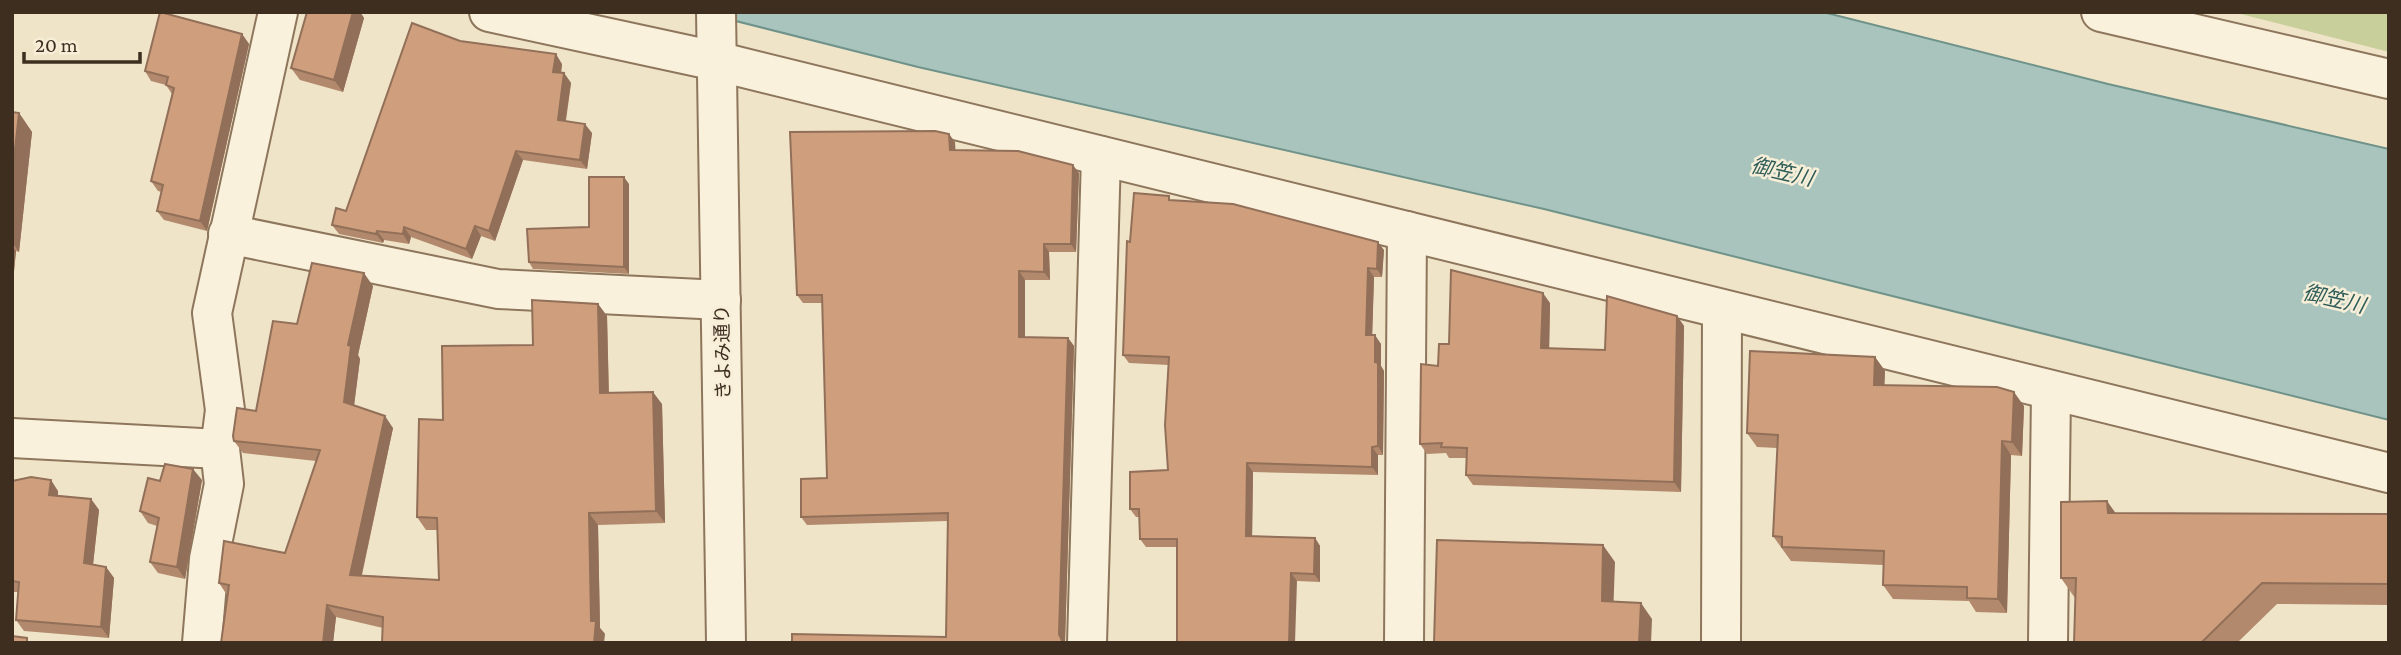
<svg xmlns="http://www.w3.org/2000/svg" width="2401" height="655" font-family="'Crimson Pro','Noto Sans JP',serif">
<style>
.green{fill:#c9cf9b}
.water{fill:#a9c4bc;stroke:#6f938a;stroke-width:2}
.lines{fill:none;stroke-linecap:round;stroke-linejoin:round}
.minor-casing{stroke:#8d765c;stroke-width:42}
.minor{stroke:#faf1dc;stroke-width:38}
.wall{fill:#b2896c}
.shaded-wall{fill:#916f58}
.building{fill:#cf9f7d;stroke:#916f58;stroke-width:2}
.labels{text-anchor:middle;stroke-width:5;stroke-linejoin:round;paint-order:stroke}
.street-label{font-size:19px;fill:#3d2e20;stroke:#f7eed8}
.water-label{font-size:21px;font-style:italic;fill:#2f5d5a;stroke:#f7eed8}
</style>
<rect width="100%" height="100%" fill="#f0e4c8"/>
<polygon class="green" points="2233,12 2389,12 2389,52"/>
<polygon class="water" points="700,12 1823,12 2108,84 2389,149 2389,420 1544,209 918,67"/>
<g class="lines">
<defs>
<g id="minor">
<polyline points="489,12 716,61 2389,473"/>
<polyline points="716,12 726,643"/>
<polyline points="2101,12 2389,79"/>
<polyline points="228,234 498,289 721,300"/>
<polyline points="12,438 220,449"/>
<polyline points="202,643 209,559 224,484 220,449 225,410 212,313 278,12"/>
<polyline points="1087,643 1101,156"/>
<polyline points="1404,643 1407,231"/>
<polyline points="1721,643 1722,310"/>
<polyline points="2048,643 2051,391"/>
</g>
</defs>
<use href="#minor" class="minor-casing"/>
<use href="#minor" class="minor"/>
</g>
<g class="wall">
<polygon points="307,12 360,12 364,18 343,92 300,80 291,68"/>
<polygon points="242,34 249,44 207,231 164,220 157,211 162,192 158,191 151,181 172,94 166,85 151,81 145,71"/>
<polygon points="460,41 562,64 561,73 564,73 571,83 566,121 592,133 587,169 523,160 495,241 481,236 472,259 411,237 409,244 384,240 383,243 339,234 332,225 346,211"/>
<polygon points="12,112 19,113 32,132 19,252 16,251 12,291"/>
<polygon points="955,142 955,150 1079,173 1076,252 1049,252 1050,280 1025,280 1025,337 1068,338 1074,346 1065,643 792,643 946,637 948,521 807,525 801,517 827,478 822,303 803,303 797,295"/>
<polygon points="629,184 629,274 533,269 529,262 589,227"/>
<polygon points="1173,201 1384,250 1382,277 1374,277 1372,335 1381,344 1381,366 1384,371 1383,455 1378,455 1378,475 1253,472 1252,536 1315,538 1320,546 1320,582 1297,581 1177,547 1146,547 1140,539 1139,517 1136,517 1130,509 1168,470 1169,365 1129,363 1123,355"/>
<polygon points="373,286 358,355 360,359 354,405 393,428 362,575 439,580 437,530 426,530 417,517 443,420 533,345 598,304 607,316 609,393 662,404 665,523 598,525 600,628 605,634 383,628 336,617 333,643 221,643 227,595 219,583 285,553 316,461 243,453 234,441 256,411 297,324"/>
<polygon points="1550,303 1549,348 1605,350 1677,316 1684,326 1681,492 1473,485 1466,475 1467,458 1449,458 1446,453 1427,454 1420,444 1438,366 1449,344"/>
<polygon points="1875,357 1885,371 1884,385 2024,406 2022,456 2011,455 2007,613 1976,612 1969,601 1893,599 1883,585 1883,565 1791,561 1773,536 1777,448 1757,447 1747,433"/>
<polygon points="202,480 185,579 158,573 150,562 157,526 148,523 140,511 160,481"/>
<polygon points="12,481 58,491 58,496 91,499 99,510 93,564 106,567 114,578 109,638 24,631 16,620 18,592 12,592"/>
<polygon points="2115,513 2389,514 2389,605 2277,604 2237,643 2074,643 2075,598 2061,578"/>
</g>
<g class="shaded-wall">
<polygon points="353,12 360,12 364,18 343,92 334,80"/>
<polygon points="242,34 249,44 207,231 200,221"/>
<polygon points="556,54 562,64 560,81 553,72"/>
<polygon points="564,73 571,83 564,130 558,120"/>
<polygon points="19,113 32,132 19,252 12,242 12,176"/>
<polygon points="585,124 592,133 587,169 580,160"/>
<polygon points="949,134 955,142 956,158 950,150"/>
<polygon points="516,151 523,160 495,241 489,231"/>
<polygon points="1073,165 1079,173 1076,252 1071,244"/>
<polygon points="624,177 629,184 629,274 624,267"/>
<polygon points="475,226 481,236 472,259 466,249"/>
<polygon points="404,227 411,237 409,244 403,234"/>
<polygon points="377,231 384,240 383,243 376,234"/>
<polygon points="1378,242 1384,250 1382,277 1377,269"/>
<polygon points="1044,244 1049,252 1050,280 1044,272"/>
<polygon points="12,246 16,251 12,291"/>
<polygon points="1368,268 1374,277 1372,343 1366,335"/>
<polygon points="1019,271 1025,280 1025,345 1019,337"/>
<polygon points="364,273 373,286 358,355 360,359 353,414 344,402 348,345"/>
<polygon points="1543,293 1550,303 1549,358 1541,348"/>
<polygon points="598,304 607,316 609,406 600,393"/>
<polygon points="1677,316 1684,326 1681,492 1674,482"/>
<polygon points="1375,335 1381,344 1381,366 1384,371 1383,455 1378,446 1375,362"/>
<polygon points="1068,338 1074,346 1065,643 1063,643 1059,634"/>
<polygon points="1875,357 1885,371 1884,399 1874,385"/>
<polygon points="653,392 662,404 665,523 656,511"/>
<polygon points="2014,392 2024,406 2022,456 2012,442"/>
<polygon points="385,416 393,428 359,587 350,575"/>
<polygon points="2002,441 2011,455 2007,613 1998,599"/>
<polygon points="1372,447 1378,455 1378,475 1372,467"/>
<polygon points="1247,463 1253,472 1252,544 1246,536"/>
<polygon points="193,469 202,480 185,579 177,567"/>
<polygon points="51,480 58,491 57,506 49,495"/>
<polygon points="91,499 99,510 92,574 84,563"/>
<polygon points="2107,501 2122,522 2108,513"/>
<polygon points="589,513 598,525 600,628 605,634 604,643 594,643 591,621"/>
<polygon points="1315,538 1320,546 1320,582 1314,574"/>
<polygon points="1603,545 1615,562 1613,617 1602,601"/>
<polygon points="106,567 114,578 109,638 101,627"/>
<polygon points="1291,573 1297,581 1295,643 1289,643"/>
<polygon points="1641,603 1652,619 1651,643 1639,643"/>
<polygon points="327,605 336,617 333,643 323,643"/>
</g>
<g class="building">
<polygon points="160,12 242,34 200,221 157,211 163,185 151,181 174,88 166,85 168,77 145,71"/>
<polygon points="307,12 353,12 334,80 291,68"/>
<polygon points="412,23 460,41 556,54 553,72 564,73 558,120 585,124 580,160 516,151 489,231 475,226 466,249 404,227 403,234 377,231 376,234 332,225 336,208 346,211"/>
<polygon points="12,112 19,113 12,176"/>
<polygon points="935,131 949,134 950,150 1018,151 1073,165 1071,244 1044,244 1044,272 1019,271 1019,337 1068,338 1059,634 1063,643 792,643 792,634 946,637 948,513 801,517 801,479 827,478 822,295 797,295 790,132"/>
<polygon points="589,177 624,177 624,267 529,262 527,229 589,227"/>
<polygon points="1134,193 1169,196 1169,200 1233,204 1378,242 1377,269 1368,268 1366,335 1375,335 1375,362 1378,363 1378,446 1372,447 1372,467 1247,463 1246,536 1315,538 1314,574 1291,573 1289,643 1177,643 1177,539 1140,539 1139,509 1130,509 1130,472 1168,470 1165,425 1169,357 1123,355 1127,241 1130,242"/>
<polygon points="312,263 364,273 348,345 351,346 344,402 385,416 350,575 439,580 437,518 417,517 419,419 443,420 442,346 533,345 532,300 598,304 600,393 653,392 656,511 589,513 591,621 596,621 594,643 382,643 383,617 327,605 323,643 221,643 229,585 219,583 224,541 285,553 320,450 234,441 233,436 237,408 256,411 273,321 297,324"/>
<polygon points="1451,270 1543,293 1541,348 1605,350 1607,296 1677,316 1674,482 1466,475 1467,448 1441,447 1442,443 1420,444 1421,364 1438,366 1439,344 1449,344"/>
<polygon points="1750,351 1875,357 1874,385 1997,387 2014,392 2012,442 2002,441 1998,599 1967,598 1967,587 1883,585 1884,551 1782,547 1782,537 1773,536 1778,435 1747,433"/>
<polygon points="165,464 193,469 177,567 150,562 159,518 140,511 148,478 160,481"/>
<polygon points="31,477 51,480 49,495 91,499 84,563 106,567 101,627 16,620 19,582 12,581 12,481"/>
<polygon points="2107,501 2108,513 2389,514 2389,584 2262,583 2201,643 2074,643 2076,578 2061,578 2061,502"/>
<polygon points="1437,540 1603,545 1602,601 1641,603 1639,643 1434,643"/>
<polygon points="12,636 27,638 27,643 12,643"/>
</g>
<g class="labels">
<g class="street-label">
<text transform="translate(722 352) rotate(-91)" y="7">きよみ通り</text>
</g>
<g class="water-label">
<text transform="translate(1782 172) rotate(13)" y="7">御笠川</text>
<text transform="translate(2334 299) rotate(13)" y="7">御笠川</text>
</g>
</g>
<rect width="2401" height="655" fill="none" stroke="#3d2e20" stroke-width="28"/>
<path d="M24 52v10h116v-10" fill="none" stroke="#3d2e20" stroke-width="3.5"/>
<text x="35" y="52" font-size="21" fill="#3d2e20" stroke="#f7eed8" stroke-width="5" paint-order="stroke">20 m</text>
</svg>
